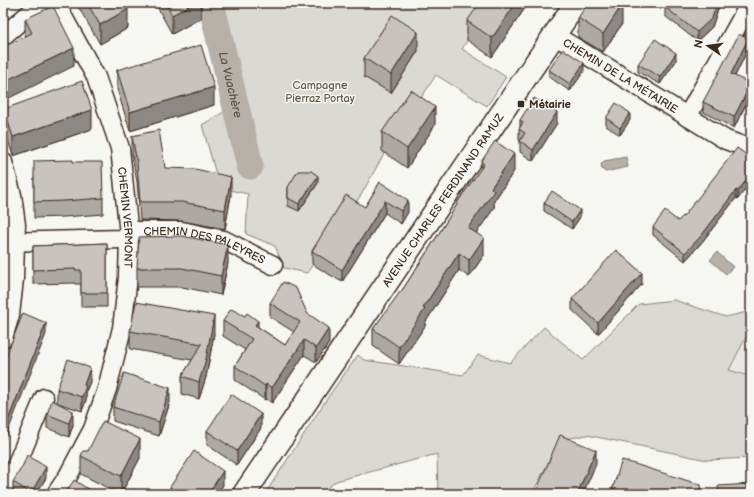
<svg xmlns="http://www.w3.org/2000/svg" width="754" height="497" font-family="'Balsamiq Sans',sans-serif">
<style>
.built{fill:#e8e7e2}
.green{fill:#dad9d3;stroke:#8a8278}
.water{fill:#b6b0a9;stroke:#857a71}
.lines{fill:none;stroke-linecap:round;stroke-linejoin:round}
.river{stroke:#b6b0a9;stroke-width:27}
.minor-casing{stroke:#3b2a1e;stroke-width:21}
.tertiary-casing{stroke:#3b2a1e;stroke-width:25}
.minor{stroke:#f6f6f2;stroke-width:18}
.tertiary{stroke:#f6f6f2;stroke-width:22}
.wall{fill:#aca8a3;stroke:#3b2a1e}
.shaded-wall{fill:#8c8885;stroke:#3b2a1e}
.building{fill:#c8c3be;stroke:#3b2a1e}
.poi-dot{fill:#3b2a1e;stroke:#f6f6f2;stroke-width:1.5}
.labels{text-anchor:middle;stroke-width:3;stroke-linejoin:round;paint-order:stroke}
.street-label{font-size:11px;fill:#3b2a1e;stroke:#f6f6f2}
.park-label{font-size:11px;fill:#63564b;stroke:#f6f6f2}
.poi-label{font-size:11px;font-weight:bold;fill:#3b2a1e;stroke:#f6f6f2;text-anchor:start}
.water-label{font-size:12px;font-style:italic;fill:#605248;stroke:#f6f6f2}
</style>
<rect width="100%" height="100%" fill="#f6f6f2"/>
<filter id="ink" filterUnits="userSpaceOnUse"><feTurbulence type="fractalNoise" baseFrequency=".025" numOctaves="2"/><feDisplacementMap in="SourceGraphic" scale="8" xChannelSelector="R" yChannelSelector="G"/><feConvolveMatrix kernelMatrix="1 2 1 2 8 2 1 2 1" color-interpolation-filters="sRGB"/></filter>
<g filter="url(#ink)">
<polygon class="built" points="751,327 751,377 729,371"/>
<g class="green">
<polygon points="213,3 490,3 462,49 506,77 487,106 436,75 380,161 361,195 307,273 284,268 275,246 246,234 248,194 220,188 202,125 227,110 232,82"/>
<polygon points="674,300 726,317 751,311 751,327 729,370 751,377 751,458 707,460 587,435 560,440 532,494 438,494 437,454 336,481 320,494 265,494 330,394 358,355 364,360 463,375 478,355 510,363 544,327 583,360 639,304"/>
</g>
<g class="water">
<polygon points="626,157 628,167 605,172 602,169 601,164 604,161"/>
<polygon points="717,252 733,267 726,274 710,260"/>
</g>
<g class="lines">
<path class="river" id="s1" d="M211 3 250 166"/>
<defs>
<g id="minor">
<path id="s2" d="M554 35 726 140 751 149"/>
<path id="s3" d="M3 36 30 13 56 4 96 77 120 148 129 235 128 277 122 328 107 389 93 429 68 476 56 494"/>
<polyline points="687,117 750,3"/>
<polyline points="3,162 12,195 16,225 15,242 14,279 10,315 3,338"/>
<path id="s4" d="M3 242 122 239 136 231H182L224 240 273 265"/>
<polyline points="3,489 14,471 44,398"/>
</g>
<g id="tertiary">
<path id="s5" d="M244 494 576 3"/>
</g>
</defs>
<use href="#minor" class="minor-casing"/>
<use href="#tertiary" class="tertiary-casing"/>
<use href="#minor" class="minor"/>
<use href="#tertiary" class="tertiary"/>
</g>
<g class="wall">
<polygon points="76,3 124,3 128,28 100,44"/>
<polygon points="155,3 201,3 201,18 172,34"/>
<polygon points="525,3 525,8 492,57 467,40 467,21"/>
<polygon points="667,3 720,3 712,27 697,41 665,16 665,7"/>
<polygon points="578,18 622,24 603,52 578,37"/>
<polygon points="25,19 74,66 25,36"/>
<polygon points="751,21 751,49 748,48 748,49 735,76 751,94 734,128 703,112 703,102 744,37 744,34"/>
<polygon points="418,51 391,93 364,77 364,58"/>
<polygon points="676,61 660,84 638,72 638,64"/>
<polygon points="117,70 214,105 130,131 117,89"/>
<polygon points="549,70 584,71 570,91 549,77"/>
<polygon points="4,109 92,129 13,156 4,128"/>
<polygon points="606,118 630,120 620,135 606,126"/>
<polygon points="520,120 557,123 533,161 520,152 520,141 519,140 519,129 520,127"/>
<polygon points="435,125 407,168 382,151 382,132"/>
<polygon points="132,136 165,168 231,195 225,229 182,221 140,220 137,182 132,155"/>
<polygon points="751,158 738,199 736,198 702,242 685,261 653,235 653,227 678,221"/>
<polygon points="73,162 103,198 103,214 64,217 34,218 34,177"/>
<polygon points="481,162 514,171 494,201 494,208 476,233 484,255 469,277 459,270 425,323 425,326 399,364 373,346 373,329 401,292 436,238 457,205 457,203 481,169"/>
<polygon points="380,182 408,212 401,224 385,213 342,282 312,264 312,251 365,207"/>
<polygon points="318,183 299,211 288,206 288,187"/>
<polygon points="544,203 580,217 572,229 544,211"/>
<polygon points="107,243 107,307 81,307 81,284 75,284 75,283 33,284 33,246"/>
<polygon points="228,263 221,295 182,287 137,287 137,268"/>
<polygon points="642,284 598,334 572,310 572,299"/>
<polygon points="270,303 307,313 329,343 316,362 304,355 272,403 266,399 265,400 235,380 235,366 245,350 223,336 223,321 245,316 258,327 285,345 294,332 270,317"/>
<polygon points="130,331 214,334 206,377 199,399 182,394 182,376 192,360 130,349"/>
<polygon points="90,382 86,391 86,400 82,411 58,403 73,425 69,437 47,428 47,414 57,403 57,389"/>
<polygon points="170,402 159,436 113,421 113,407"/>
<polygon points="261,428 237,465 207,445 207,431"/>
<polygon points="81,456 140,458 121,494 119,494 81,474"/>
<polygon points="46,478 36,494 15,494 13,493 13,482"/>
<polygon points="223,485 217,494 170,494 170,487"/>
<polygon points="612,490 701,494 612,494"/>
</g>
<g class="shaded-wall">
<polygon points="194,3 201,3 201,18 172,34 172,15"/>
<polygon points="516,3 525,3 525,8 492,57 492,38"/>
<polygon points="717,3 720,3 712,27 697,41 697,32"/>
<polygon points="622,5 622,24 603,52 603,34"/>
<polygon points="128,9 128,28 100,44 100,25"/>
<polygon points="418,32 418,51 391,93 391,75"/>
<polygon points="748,39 748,49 731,84 731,74"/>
<polygon points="74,48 74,66 3,101 3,82"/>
<polygon points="676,53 676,61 660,84 660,77"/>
<polygon points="584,63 584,71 570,91 570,84"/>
<polygon points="751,84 751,94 734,128 734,117"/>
<polygon points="214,87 214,105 130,131 130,112"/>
<polygon points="435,107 435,125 407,168 407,149"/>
<polygon points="92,110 92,129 13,156 13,137"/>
<polygon points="557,112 557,123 533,161 533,150"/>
<polygon points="630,113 630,120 620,135 620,128"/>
<polygon points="514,154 514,171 494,201 494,208 468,245 468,228 491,188"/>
<polygon points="751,174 751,182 738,199 738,191"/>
<polygon points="318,176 318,183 299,211 299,204"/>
<polygon points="231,177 231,195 225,229 225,210"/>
<polygon points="736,190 736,198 702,242 685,261 685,253"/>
<polygon points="408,200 408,212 401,224 401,211"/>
<polygon points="385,201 385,213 342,282 342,270"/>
<polygon points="580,210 580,217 572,229 572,222"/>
<polygon points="484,238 484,255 469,277 469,260"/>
<polygon points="228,245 228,263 221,295 221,276"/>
<polygon points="459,253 459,270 425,323 425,326 399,364 399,347 423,308"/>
<polygon points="642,273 642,284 598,334 598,323"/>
<polygon points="214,316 214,334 206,377 199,399 199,382"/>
<polygon points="258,321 258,335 255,325"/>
<polygon points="46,323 46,334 3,444 3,433"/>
<polygon points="329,328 329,343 316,362 316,348"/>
<polygon points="304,340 304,355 272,403 272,388"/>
<polygon points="90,368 90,382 86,391 86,400 82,411 82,397 84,385"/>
<polygon points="266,384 266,399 265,400 265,386"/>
<polygon points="170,388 170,402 159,436 159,422"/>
<polygon points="73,411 73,425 69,437 69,423"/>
<polygon points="261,414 261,428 237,465 237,451"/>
<polygon points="140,439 140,458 121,494 121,476"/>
<polygon points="596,450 596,464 583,494 577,494"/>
<polygon points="46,467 46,478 36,494 31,494 31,493"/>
<polygon points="223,471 223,485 217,494 208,494"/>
<polygon points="701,485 701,494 698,494"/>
</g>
<g class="building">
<polygon points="87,3 124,3 128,9 100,25"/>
<polygon points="165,3 194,3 172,15"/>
<polygon points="480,3 516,3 492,38 467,21"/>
<polygon points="588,3 619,3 622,5 603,34 578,18"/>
<polygon points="667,3 717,3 712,18 697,32 665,7"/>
<polygon points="53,6 74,48 3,82 3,47 32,33 25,19"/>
<polygon points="392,15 418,32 391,75 364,58"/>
<polygon points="751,21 751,38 744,34"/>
<polygon points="739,34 748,39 731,74 751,84 734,117 703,102"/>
<polygon points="655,39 676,53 660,77 638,64"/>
<polygon points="201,45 214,87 130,112 117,70"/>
<polygon points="563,49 584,63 570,84 549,70"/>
<polygon points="82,81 92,110 13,137 4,109"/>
<polygon points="411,90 435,107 407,149 382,132"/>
<polygon points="534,98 557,112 533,150 520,141 525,133 519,129 523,122 520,120"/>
<polygon points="616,103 630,113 620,128 606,118"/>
<polygon points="159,130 165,168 195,169 231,177 225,210 182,202 140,202 137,163 132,136"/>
<polygon points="495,141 514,154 491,188 494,191 468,228 484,238 469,260 459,253 423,308 425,309 399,347 373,329 400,292 401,292 436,238 458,203 457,203 484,164 481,162"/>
<polygon points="737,148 751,158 751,174 738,191 736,190 702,235 685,253 653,227 665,211 678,221 683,216 683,217"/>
<polygon points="73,160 73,162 102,162 103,198 64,201 34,202 34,161"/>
<polygon points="298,171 311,171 318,176 299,204 288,198 288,187"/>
<polygon points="380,182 408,200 401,211 385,201 342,270 312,251 346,195 365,207"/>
<polygon points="552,191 580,210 572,222 544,203"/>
<polygon points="182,236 228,245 221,276 182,268 137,268 139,237"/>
<polygon points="107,243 107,293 81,293 81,270 75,270 75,269 33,270 33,246"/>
<polygon points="616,250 642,273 598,323 572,299"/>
<polygon points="283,282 296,288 307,313 329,328 316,348 304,340 272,388 266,384 265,386 235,366 252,339 223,321 231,309 245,316 247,313 258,321 255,325 285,345 300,322 270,303"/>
<polygon points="136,302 214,316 206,359 199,382 182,376 202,344 130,331"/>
<polygon points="23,313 46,323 3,433 3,364"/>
<polygon points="68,359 90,368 84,385 86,386 82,397 57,389"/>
<polygon points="124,373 170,388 159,422 113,407"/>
<polygon points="231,394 261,414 237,451 207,431"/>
<polygon points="52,400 73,411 69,423 47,414"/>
<polygon points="103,421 140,439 121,476 81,456 83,451 88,451"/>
<polygon points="560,435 596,450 577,494 535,494"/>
<polygon points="194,451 223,471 208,494 180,494 170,487"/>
<polygon points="27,455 46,467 31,493 13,482 23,465"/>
<polygon points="622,460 701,485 698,494 625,494 612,490"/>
<polygon points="74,480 91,491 90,493 91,494 65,494"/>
<polygon points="751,484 751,494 719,494 718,486"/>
<polygon points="133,489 140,494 130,494"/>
</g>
</g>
<rect class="poi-dot" x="517" y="100" width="8" height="8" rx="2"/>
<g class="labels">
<g class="street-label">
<text dy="4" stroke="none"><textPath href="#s2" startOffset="78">CHEMIN DE LA MÉTAIRIE</textPath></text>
<text dy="4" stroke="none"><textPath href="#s5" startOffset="355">AVENUE CHARLES FERDINAND RAMUZ</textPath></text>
<text dy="4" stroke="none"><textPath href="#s3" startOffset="291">CHEMIN VERMONT</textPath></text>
<text dy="4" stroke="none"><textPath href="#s4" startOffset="206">CHEMIN DES PALEYRES</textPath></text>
</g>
<g class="park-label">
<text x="320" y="89">Campagne<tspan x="320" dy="13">Pierraz Portay</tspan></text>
</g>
<g class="poi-label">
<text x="529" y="108">Métairie</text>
</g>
<g class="water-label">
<text dy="4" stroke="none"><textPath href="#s1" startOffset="84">La Vuachère</textPath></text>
</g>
</g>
<rect width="754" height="497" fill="none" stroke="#f6f6f2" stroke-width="16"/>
<rect x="8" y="8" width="738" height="481" fill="none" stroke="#3b2a1e" stroke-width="1.5" filter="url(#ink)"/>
<g transform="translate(708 46) rotate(283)" stroke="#f6f6f2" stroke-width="3" paint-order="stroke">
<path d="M0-3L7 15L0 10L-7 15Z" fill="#3b2a1e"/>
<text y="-6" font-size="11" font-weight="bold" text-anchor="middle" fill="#3b2a1e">N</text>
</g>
</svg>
